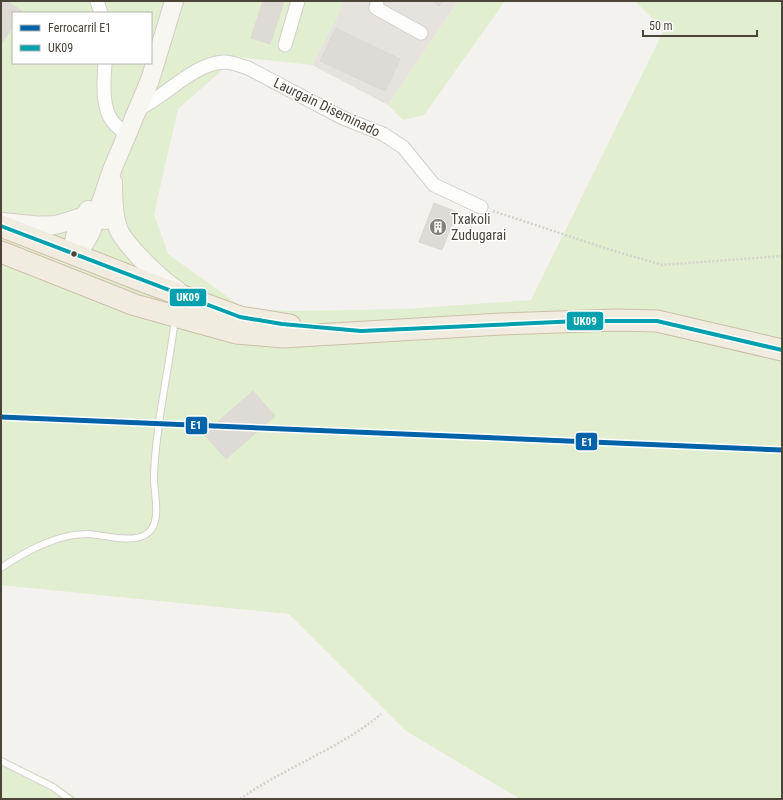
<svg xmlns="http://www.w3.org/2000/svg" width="783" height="800" font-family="'Roboto Condensed',sans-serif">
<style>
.industrial{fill:#e6e2de}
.green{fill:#e1eecf;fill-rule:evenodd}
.building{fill:#dedbd6;stroke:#dcd9d4}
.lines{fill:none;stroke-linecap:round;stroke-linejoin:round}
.service-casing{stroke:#d2d0cb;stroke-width:8}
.minor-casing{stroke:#d2d0cb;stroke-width:15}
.secondary-casing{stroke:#d3cfc5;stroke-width:20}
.trunk-casing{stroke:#ccbfa9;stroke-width:23}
.path{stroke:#d3d2cc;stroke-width:2.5;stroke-dasharray:2 2;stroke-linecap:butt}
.service{stroke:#fdfdfc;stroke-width:6}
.minor{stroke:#fdfdfc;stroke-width:13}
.secondary{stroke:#f7f6f1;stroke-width:18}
.trunk{stroke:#f0ece0;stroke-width:21}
.bus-1-casing{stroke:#fff;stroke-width:7}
.bus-1{stroke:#00a0ae;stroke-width:4}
.rail-1-casing{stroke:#fff;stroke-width:8}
.rail-1{stroke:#0063a9;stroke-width:5}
.bus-dot{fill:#4b4439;stroke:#fff;stroke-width:1.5}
.labels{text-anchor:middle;stroke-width:3;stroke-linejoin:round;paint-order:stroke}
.street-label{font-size:14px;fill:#4b4439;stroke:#fff}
.poi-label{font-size:14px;fill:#4b4439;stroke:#fff;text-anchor:start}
.line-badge{stroke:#fff;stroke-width:1.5}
.badge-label{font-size:11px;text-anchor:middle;font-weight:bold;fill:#fff}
</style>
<rect width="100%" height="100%" fill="#f4f2ee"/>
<polygon class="industrial" points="343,1 458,1 388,105 312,65 338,15"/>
<g class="green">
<path d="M1 1H343L338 15 312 65 237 57 178 109 154 214 168 254 243 308 291 311 405 309 531 300 664 30 635 1H782V799H520L406 731 289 614 1 585ZM13 13H151V63H13Z"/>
<polygon points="458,1 505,1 424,115 403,120 388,105"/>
<polygon points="1,757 55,783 78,799 1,799"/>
</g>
<g class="building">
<polygon points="1,1 7,1 23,12 13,13 13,26 1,44"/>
<polygon points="263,1 284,1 270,44 251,38"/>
<polygon points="432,1 443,1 439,6"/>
<polygon points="336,28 400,59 385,91 320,61"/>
<polygon points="434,203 457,212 442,250 419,242"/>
<polygon points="253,391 275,416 226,459 204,434"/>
</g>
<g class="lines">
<defs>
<g id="service">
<path d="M1 568C24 552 59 533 88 534 103 535 131 543 145 535 164 525 153 492 154 475 156 422 169 371 175 318"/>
<polyline points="1,761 53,787 69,799"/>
</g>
<g id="minor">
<polyline points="97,1 101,13"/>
<polyline points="377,1 376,8 421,33"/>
<polyline points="285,45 298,1"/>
<path d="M105 63C104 81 101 107 113 122 117 127 123 131 127 136"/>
<path d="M138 109C165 97 194 63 224 62 232 62 241 66 248 68L343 118 383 134 403 147 434 185 481 207"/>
</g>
<g id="secondary">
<path d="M113 182C113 197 113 211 117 225 121 242 161 280 177 290"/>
<path d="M1 222C18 223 38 227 54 225 72 222 89 210 105 220"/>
<polyline points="74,254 83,246 91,232 112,170 150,80 174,1"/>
<path d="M74 254C72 236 79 225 88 210"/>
</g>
<g id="trunk">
<polyline points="1,226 145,282 240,317 290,325"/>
<polyline points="1,252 135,305 236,333 283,337 501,324 617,320 657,321 782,350"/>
</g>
</defs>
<use href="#service" class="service-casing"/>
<use href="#minor" class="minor-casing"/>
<use href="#secondary" class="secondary-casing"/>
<use href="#trunk" class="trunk-casing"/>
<g class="path">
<polyline points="493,211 608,249 662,265 782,256"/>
<path d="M240 799C285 767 338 750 381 714"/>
</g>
<use href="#service" class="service"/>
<use href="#minor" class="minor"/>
<use href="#secondary" class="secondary"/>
<use href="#trunk" class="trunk"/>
<defs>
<polyline id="bus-1" points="1,226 240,317 282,324 361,331 579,321 657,321 782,350"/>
</defs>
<use href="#bus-1" class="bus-1-casing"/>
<use href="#bus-1" class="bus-1"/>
<defs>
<polyline id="rail-1" points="1,417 782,450"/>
</defs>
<use href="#rail-1" class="rail-1-casing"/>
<use href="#rail-1" class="rail-1"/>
</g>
<defs>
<symbol id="building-disc" viewBox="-11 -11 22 22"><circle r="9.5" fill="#868178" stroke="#fff"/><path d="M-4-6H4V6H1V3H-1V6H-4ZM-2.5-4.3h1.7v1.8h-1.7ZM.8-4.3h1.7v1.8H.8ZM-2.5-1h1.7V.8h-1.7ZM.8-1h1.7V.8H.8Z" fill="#fff"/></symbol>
</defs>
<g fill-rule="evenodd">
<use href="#building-disc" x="428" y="217" width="20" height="20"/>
</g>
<circle class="bus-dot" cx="74" cy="254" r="3.5"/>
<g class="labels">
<g class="street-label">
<text transform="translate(327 107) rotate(26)" y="5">Laurgain Diseminado</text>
</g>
<g class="poi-label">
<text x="451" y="224">Txakoli<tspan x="451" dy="16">Zudugarai</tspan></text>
</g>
</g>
<g class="line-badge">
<rect x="169" y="288" width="38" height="19" rx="4" fill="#00a0ae"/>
<rect x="566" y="311" width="38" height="20" rx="4" fill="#00a0ae"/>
<rect x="185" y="416" width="23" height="19" rx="4" fill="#0063a9"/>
<rect x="575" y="432" width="23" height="19" rx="4" fill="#0063a9"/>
</g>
<g class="badge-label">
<text x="188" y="301">UK09</text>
<text x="585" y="325">UK09</text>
<text x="196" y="429">E1</text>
<text x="587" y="446">E1</text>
</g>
<rect width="783" height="800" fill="none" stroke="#4b4439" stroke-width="4"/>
<rect x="12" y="12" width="140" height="52" fill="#ffffff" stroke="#b7b4b0"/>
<rect x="20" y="25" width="20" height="6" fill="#0063a9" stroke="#b7b4b0"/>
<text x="48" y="32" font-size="12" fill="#4b4439">Ferrocarril E1</text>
<rect x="20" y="45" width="20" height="6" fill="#00a0ae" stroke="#b7b4b0"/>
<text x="48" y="52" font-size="12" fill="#4b4439">UK09</text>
<path d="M643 30v6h114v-6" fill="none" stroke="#4b4439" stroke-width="2"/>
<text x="649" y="30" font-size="12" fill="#4b4439" stroke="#ffffff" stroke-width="3" paint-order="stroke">50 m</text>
</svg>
